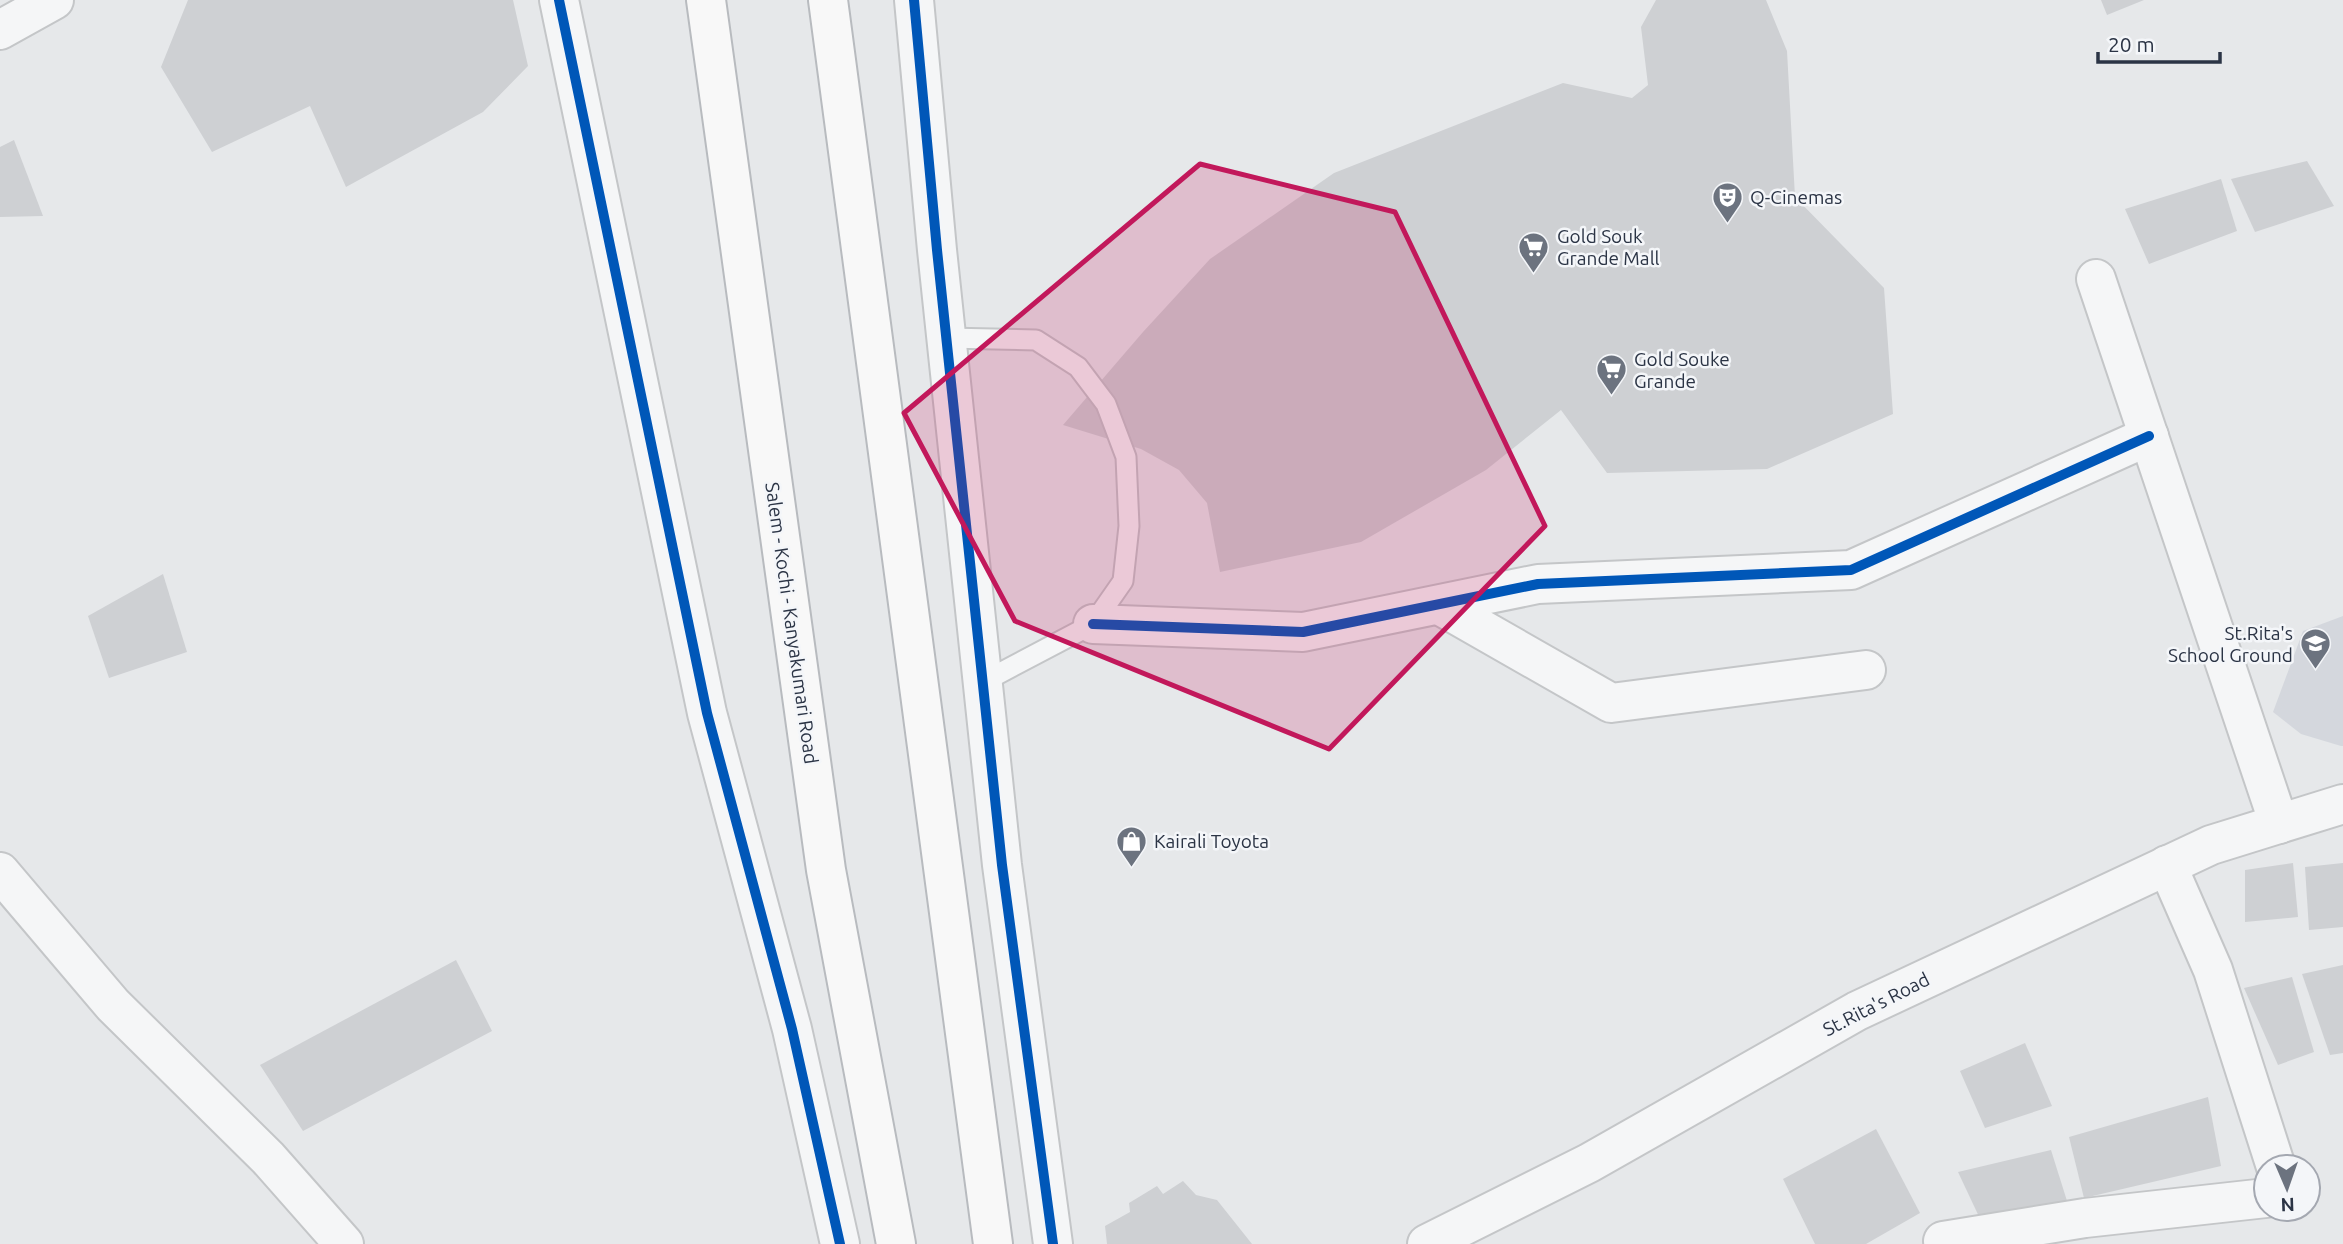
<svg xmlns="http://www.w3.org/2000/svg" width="2343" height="1244" font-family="Ubuntu,sans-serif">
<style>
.built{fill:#d4d7dd}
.building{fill:#ced0d3}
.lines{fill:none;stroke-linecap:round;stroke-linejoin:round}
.service-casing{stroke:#c4c6c8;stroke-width:23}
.minor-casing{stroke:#c4c6c8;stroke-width:42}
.tertiary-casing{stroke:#c4c6c8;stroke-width:42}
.trunk-casing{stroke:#b8bbbf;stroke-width:42}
.service{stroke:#f5f6f7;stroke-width:19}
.minor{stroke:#f5f6f7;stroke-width:38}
.tertiary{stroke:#f5f6f7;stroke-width:38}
.trunk{stroke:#f8f8f8;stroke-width:38}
.cycleway-casing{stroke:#f4f6f9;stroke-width:15}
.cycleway{stroke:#0057b8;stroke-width:10}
.marked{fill:#c2185b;fill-opacity:0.2;stroke:#c2185b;stroke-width:5;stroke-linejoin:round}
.labels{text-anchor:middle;stroke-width:5;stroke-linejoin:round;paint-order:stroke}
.poi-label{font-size:19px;fill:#2b3445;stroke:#f4f6f9;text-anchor:start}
.street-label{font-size:19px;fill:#2b3445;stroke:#f4f6f9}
</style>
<rect width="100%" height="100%" fill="#e6e8ea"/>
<polygon class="built" points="2343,616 2343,746 2341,746 2301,734 2273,712 2303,631"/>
<g class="building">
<polygon points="188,0 513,0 528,66 483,112 346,187 310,106 212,152 161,67"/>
<polygon points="1656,0 1766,0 1787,51 1795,197 1884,288 1893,414 1767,469 1607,473 1561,410 1486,470 1361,542 1220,572 1207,503 1179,470 1141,449 1063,425 1143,332 1210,259 1334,173 1563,83 1632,98 1648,85 1641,27"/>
<polygon points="2101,0 2144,0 2107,15"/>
<polygon points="14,140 43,216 0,217 0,147"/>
<polygon points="2307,161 2334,206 2255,232 2231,179"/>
<polygon points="2221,179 2237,231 2149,264 2125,209"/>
<polygon points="163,574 187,652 109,678 88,616"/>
<polygon points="2293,863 2298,917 2245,922 2245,870"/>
<polygon points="2343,863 2343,927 2309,930 2305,867"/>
<polygon points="456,960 492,1031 303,1131 260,1065"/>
<polygon points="2343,965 2343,1053 2330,1055 2302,974"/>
<polygon points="2292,977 2314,1052 2278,1065 2244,988"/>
<polygon points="2025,1043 2052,1106 1985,1128 1960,1071"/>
<polygon points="2208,1097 2221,1166 2084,1198 2069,1137"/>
<polygon points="1876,1129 1920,1213 1866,1244 1815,1244 1783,1179"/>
<polygon points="2051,1150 2067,1201 1982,1223 1958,1172"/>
<polygon points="1183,1181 1196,1195 1217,1200 1252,1244 1107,1244 1105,1226 1130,1212 1129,1203 1157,1186 1163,1194"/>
</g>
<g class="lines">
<defs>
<polyline id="service" points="946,338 1036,340 1078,367 1106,404 1126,457 1129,526 1123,581 1093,624 983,682"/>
<g id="minor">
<polyline points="0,30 54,0"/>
<polyline points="2096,279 2279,824"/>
<polyline points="1441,606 1611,703 1866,670"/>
<polyline points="1093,624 1303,632 1538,584 1851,570 2149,436"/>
<polyline points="2167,865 2213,970 2276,1167"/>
<polyline points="0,872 113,1005 268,1158 344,1244"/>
<polyline points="1943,1241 2085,1218 2266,1198"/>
</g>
<g id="tertiary">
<polyline points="559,0 707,713 792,1029 840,1244"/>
<polyline points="914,0 937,250 1002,865 1053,1244"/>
<polyline points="1427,1244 1589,1163 1857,1011 2211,845 2343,804"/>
</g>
<g id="trunk">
<polyline points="706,0 826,870 896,1244"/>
<polyline points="828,0 993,1244"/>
</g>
</defs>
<use href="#service" class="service-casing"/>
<use href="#minor" class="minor-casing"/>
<use href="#tertiary" class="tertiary-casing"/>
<use href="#trunk" class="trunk-casing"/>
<use href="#service" class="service"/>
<use href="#minor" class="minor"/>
<use href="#tertiary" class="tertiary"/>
<use href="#trunk" class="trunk"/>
<defs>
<g id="cycleway">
<polyline points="559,0 707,713 792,1029 840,1244"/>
<polyline points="914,0 937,250 1002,865 1053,1244"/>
<polyline points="1093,624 1303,632 1538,584 1851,570 2149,436"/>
</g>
</defs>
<use href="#cycleway" class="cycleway-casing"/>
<use href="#cycleway" class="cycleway"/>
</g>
<path class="marked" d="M1200 164 1395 212 1545 526 1329 749 1015 621 904 413Z"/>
<defs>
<symbol id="theatre-pin" viewBox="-11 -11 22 30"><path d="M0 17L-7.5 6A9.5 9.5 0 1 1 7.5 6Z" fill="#6c737f" stroke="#f4f6f9"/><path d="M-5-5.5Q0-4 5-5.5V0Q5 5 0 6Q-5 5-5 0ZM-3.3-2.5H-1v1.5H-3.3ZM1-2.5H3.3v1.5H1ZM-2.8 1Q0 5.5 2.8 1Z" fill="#fff"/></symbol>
<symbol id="supermarket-pin" viewBox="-11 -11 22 30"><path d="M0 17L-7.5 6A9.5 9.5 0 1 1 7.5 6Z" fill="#6c737f" stroke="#f4f6f9"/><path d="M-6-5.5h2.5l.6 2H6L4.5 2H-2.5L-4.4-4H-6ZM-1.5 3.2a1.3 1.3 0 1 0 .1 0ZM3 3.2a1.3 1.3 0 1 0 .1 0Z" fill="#fff"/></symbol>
<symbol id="school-pin" viewBox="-11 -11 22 30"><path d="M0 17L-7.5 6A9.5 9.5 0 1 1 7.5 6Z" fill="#6c737f" stroke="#f4f6f9"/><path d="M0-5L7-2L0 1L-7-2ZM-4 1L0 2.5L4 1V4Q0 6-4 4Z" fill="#fff"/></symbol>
<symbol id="shop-pin" viewBox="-11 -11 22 30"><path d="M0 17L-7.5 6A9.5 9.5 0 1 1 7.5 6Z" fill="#6c737f" stroke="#f4f6f9"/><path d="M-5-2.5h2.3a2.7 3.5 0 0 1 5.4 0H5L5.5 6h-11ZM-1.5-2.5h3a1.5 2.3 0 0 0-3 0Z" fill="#fff"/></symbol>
</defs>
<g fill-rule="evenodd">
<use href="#theatre-pin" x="1710" y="180" width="35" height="47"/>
<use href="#supermarket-pin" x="1516" y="230" width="35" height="47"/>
<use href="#supermarket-pin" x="1594" y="352" width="35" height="47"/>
<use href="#school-pin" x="2298" y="626" width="35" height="47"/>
<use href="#shop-pin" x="1114" y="824" width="35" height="47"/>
</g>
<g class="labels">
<g class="poi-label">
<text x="1750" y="204">Q-Cinemas</text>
<text x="1557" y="243">Gold Souk<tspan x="1557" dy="22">Grande Mall</tspan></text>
<text x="1634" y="366">Gold Souke<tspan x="1634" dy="22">Grande</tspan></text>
<text x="2293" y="640" text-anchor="end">St.Rita's<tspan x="2293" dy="22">School Ground</tspan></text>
<text x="1154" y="848">Kairali Toyota</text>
</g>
<g class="street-label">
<text transform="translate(792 623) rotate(82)" y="7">Salem - Kochi - Kanyakumari Road</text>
<text transform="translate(1876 1004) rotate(-27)" y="7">St.Rita's Road</text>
</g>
</g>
<g transform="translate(2287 1188) rotate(178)"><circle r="33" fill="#f4f6f9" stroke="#a4a8b1" stroke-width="2"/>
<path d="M0-5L12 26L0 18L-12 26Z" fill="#6c737f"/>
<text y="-10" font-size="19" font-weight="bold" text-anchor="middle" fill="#2b3445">N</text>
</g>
<path d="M2098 52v10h122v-10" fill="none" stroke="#2b3445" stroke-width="3.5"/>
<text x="2108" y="52" font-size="21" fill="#2b3445" stroke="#f4f6f9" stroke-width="5" paint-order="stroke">20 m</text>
</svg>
